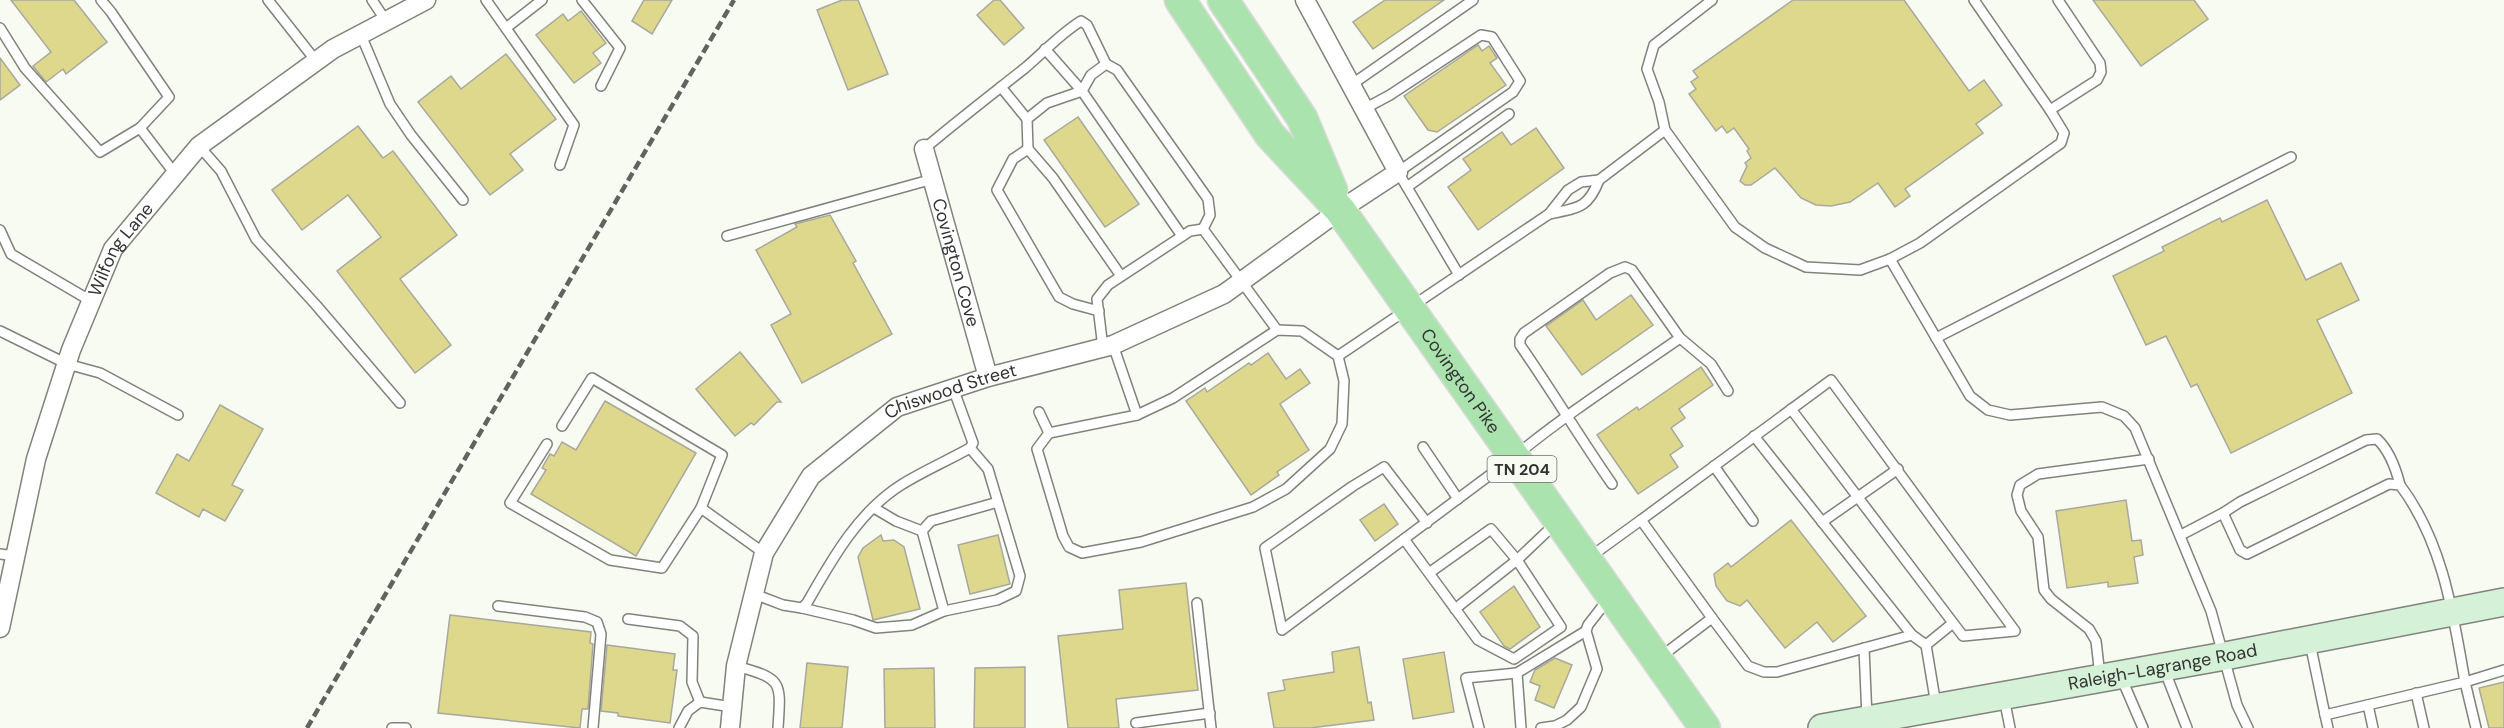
<svg xmlns="http://www.w3.org/2000/svg" width="2504" height="728" font-family="'DM Sans',sans-serif">
<style>
.building{fill:#ded88d;stroke:#a8a89e;stroke-width:1.5}
.lines{fill:none;stroke-linecap:round;stroke-linejoin:round}
.service-casing{stroke:#80837b;stroke-width:12}
.minor-casing{stroke:#80837b;stroke-width:21}
.secondary-casing{stroke:#80837b;stroke-width:30}
.primary-casing{stroke:#dadada;stroke-width:33}
.service{stroke:#fff;stroke-width:9}
.minor{stroke:#fff;stroke-width:18}
.secondary{stroke:#d5f1d7;stroke-width:27}
.primary{stroke:#abe3af;stroke-width:30}
.rail{stroke:#62635f;stroke-width:4.5;stroke-dasharray:9 4.5;stroke-linecap:butt}
.labels{text-anchor:middle;stroke-width:4.5;stroke-linejoin:round;paint-order:stroke}
.shield{fill:#f8fbf2;stroke:#6e706b;stroke-width:1.5}
.shield-label{font-size:16px;font-weight:bold;fill:#333431}
.street-label{font-size:18px;fill:#333431;stroke:#f8fbf2}
</style>
<rect width="100%" height="100%" fill="#f8fbf2"/>
<g class="building">
<polygon points="11,0 74,0 107,42 66,74 63,69 46,82 33,66 51,52"/>
<polygon points="644,0 672,0 652,34 632,21"/>
<polygon points="842,0 858,0 888,74 848,90 817,10"/>
<polygon points="994,0 1000,0 1024,28 1004,45 977,15"/>
<polygon points="1385,0 1444,0 1373,49 1353,22"/>
<polygon points="1793,0 1904,0 1969,91 1984,80 2002,105 1976,124 1983,133 1905,189 1910,196 1895,207 1878,183 1850,202 1831,206 1816,205 1801,198 1775,168 1751,185 1745,185 1740,181 1747,166 1745,163 1751,158 1747,151 1749,149 1734,128 1727,133 1722,126 1716,131 1689,94 1696,89 1691,82 1698,77 1693,71"/>
<polygon points="2093,0 2194,0 2208,19 2141,66"/>
<polygon points="581,11 606,43 593,53 601,63 574,83 536,35 563,14 568,21"/>
<polygon points="1478,45 1482,51 1489,46 1497,58 1490,63 1506,85 1437,132 1428,130 1404,96"/>
<polygon points="506,54 556,119 510,154 523,170 490,195 418,102 451,76 461,89"/>
<polygon points="0,58 20,85 0,100"/>
<polygon points="1078,117 1139,204 1105,227 1044,140"/>
<polygon points="358,126 383,158 393,151 457,235 400,279 451,345 415,373 337,271 381,237 348,195 302,230 272,190"/>
<polygon points="1536,128 1564,168 1478,230 1448,187 1471,170 1463,159 1502,132 1511,145"/>
<polygon points="2267,200 2306,280 2341,263 2359,300 2317,320 2352,393 2231,453 2197,384 2191,387 2166,336 2146,345 2113,276 2164,251 2162,247 2220,218 2222,222"/>
<polygon points="830,215 856,261 853,263 892,334 802,383 771,325 791,314 756,250 797,227 795,224"/>
<polygon points="1631,295 1653,325 1582,375 1546,326 1583,300 1596,320"/>
<polygon points="740,352 781,402 777,402 754,425 751,423 735,436 696,389"/>
<polygon points="1268,353 1286,379 1300,369 1310,383 1280,404 1309,450 1277,472 1279,475 1251,495 1186,401 1205,388 1207,392 1249,363 1251,365"/>
<polygon points="1701,367 1713,385 1679,409 1685,418 1671,428 1683,446 1670,455 1678,467 1638,494 1597,435 1637,407 1639,410"/>
<polygon points="605,401 696,453 636,556 531,494 546,470 542,468 550,454 554,456 562,442 576,450"/>
<polygon points="220,405 263,429 232,485 243,490 225,521 203,509 199,517 156,493 177,454 189,461"/>
<polygon points="2126,500 2132,541 2141,540 2143,555 2134,557 2138,583 2108,587 2108,582 2067,588 2056,511"/>
<polygon points="1384,504 1398,524 1375,541 1360,520"/>
<polygon points="1791,520 1866,616 1833,642 1817,622 1785,648 1747,600 1740,606 1727,601 1716,586 1714,574 1728,563 1731,567"/>
<polygon points="881,535 883,541 894,540 904,547 920,609 873,620 858,557 863,548"/>
<polygon points="998,535 1010,584 970,594 958,545"/>
<polygon points="1186,583 1198,690 1116,699 1119,728 1068,728 1058,636 1123,629 1119,590"/>
<polygon points="1514,586 1540,627 1510,649 1504,646 1480,612"/>
<polygon points="450,615 591,632 590,643 593,644 588,709 582,709 580,728 438,713"/>
<polygon points="607,645 675,654 673,670 677,670 670,723 618,716 618,713 601,711"/>
<polygon points="1359,647 1368,703 1371,702 1374,720 1310,728 1274,728 1268,693 1285,690 1283,680 1334,672 1332,652"/>
<polygon points="1444,652 1454,712 1413,719 1403,659"/>
<polygon points="1555,658 1572,665 1554,708 1535,700 1540,686 1530,682 1535,670"/>
<polygon points="807,663 848,667 842,728 800,728"/>
<polygon points="1025,667 1025,728 974,728 975,668"/>
<polygon points="934,668 935,728 885,728 884,669"/>
<polygon points="2504,682 2504,728 2489,728 2479,688"/>
</g>
<g class="lines">
<defs>
<g id="service">
<polyline points="268,0 316,61"/>
<polyline points="372,0 386,21"/>
<polyline points="486,0 574,125 560,165"/>
<polyline points="582,0 620,48 601,86"/>
<polyline points="1712,0 1654,45 1647,69 1659,102 1665,130 1735,227 1765,248 1806,267 1860,270 1890,259 1920,243 2061,143 2064,133 2050,110 2097,80 2101,72 2100,63 2058,0"/>
<polyline points="1974,0 2050,110"/>
<polyline points="0,28 25,68 100,152 140,128 169,97 111,12 101,0"/>
<polyline points="506,28 542,0"/>
<polyline points="361,35 390,104 411,135 463,200"/>
<polyline points="1351,85 1473,0"/>
<polyline points="1001,87 1027,119"/>
<polyline points="1364,109 1390,95 1481,35 1492,37 1520,81 1513,92 1398,172 1459,275"/>
<polyline points="140,128 175,174"/>
<polyline points="199,146 221,171 256,239 316,305 400,403"/>
<path d="M924 149C957 121 991 95 1025 68 1044 52 1060 34 1081 21L1087 25 1106 64"/>
<polyline points="1028,149 1027,119 1047,103 1082,91 1045,49"/>
<polyline points="1407,187 1509,114"/>
<path d="M1549 214C1577 208 1588 209 1599 180"/>
<polyline points="0,230 11,254 91,301"/>
<polyline points="727,236 933,179"/>
<polyline points="1182,236 1082,91 1091,75 1106,64 1117,70 1208,199 1210,215 1203,229"/>
<polyline points="1890,259 1970,396 1988,410 2010,415 2102,407 2124,416 2135,428 2211,611 2237,705 2248,728"/>
<polyline points="1099,311 1073,304 1059,297 997,190 1013,159 1028,149 1053,178 1121,276"/>
<polyline points="0,331 67,364 100,373 178,415"/>
<polyline points="1680,338 1711,364 1728,391"/>
<polyline points="1936,338 2291,157"/>
<polyline points="1113,345 1137,415"/>
<polyline points="1103,348 1097,299 1108,285 1190,231 1203,229 1277,330"/>
<polyline points="1338,356 1344,381 1342,424 1330,449 1286,489 1253,507 1141,542 1082,553 1069,547 1063,536 1037,449 1049,433 1137,415 1173,398 1277,330 1302,331 1338,356 1549,214 1568,190 1581,182 1599,180 1665,130"/>
<polyline points="1039,412 1049,433"/>
<polyline points="562,426 592,378 722,455 701,508 764,553"/>
<polyline points="1754,436 1912,635 1926,645"/>
<polyline points="547,444 510,503 610,560 662,568 701,508"/>
<polyline points="1423,447 1458,499"/>
<polyline points="970,448 988,469 1020,576 1016,591 997,600 944,611 922,531 931,521 998,502"/>
<polyline points="1714,466 1753,521"/>
<polyline points="874,508 896,521 922,531"/>
<path d="M2223 513 2240 502 2366 440 2377 439C2389 450 2396 469 2400 485"/>
<polyline points="1641,520 1831,380 2015,631 1963,636 1791,409"/>
<polyline points="1822,522 1898,469"/>
<path d="M1427 523 1384 467 1353 486 1265 548 1282 630 1514 457C1566 414 1624 377 1680 338L1632 270 1625 267 1610 273 1524 333 1520 339V345C1552 391 1580 438 1612 484"/>
<path d="M2181 535 2223 513 2240 550 2247 554 2389 484 2400 485C2443 542 2453 613 2465 682L2325 715 2310 643"/>
<polyline points="1404,539 1478,640 1514,659 1561,627 1517,560 1491,529 1429,573"/>
<polyline points="0,554 15,556"/>
<polyline points="1590,557 1641,520 1712,618 1659,658"/>
<path d="M754 594 783 605 802 608 807 603C831 561 858 512 901 485 923 471 947 461 970 448L973 443 953 388"/>
<polyline points="1197,603 1211,728"/>
<polyline points="498,606 585,617 597,622 601,634 593,728"/>
<polyline points="802,608 853,620 876,628 912,625 944,611"/>
<polyline points="1455,609 1517,560 1557,522"/>
<polyline points="1712,618 1748,666 1764,672 1777,672 1912,635"/>
<polyline points="628,619 680,626 693,636 692,682 700,702"/>
<polyline points="1864,648 1867,718"/>
<path d="M736 666C783 679 781 681 778 728"/>
<polyline points="2164,669 2187,728"/>
<polyline points="2100,676 2096,641 2089,629 2051,599 2044,590 2038,537 2021,511 2017,495 2020,485 2038,474 2149,459"/>
<polyline points="2121,677 2143,728"/>
<polyline points="2416,693 2424,728"/>
<polyline points="2004,698 2010,728"/>
<polyline points="1936,705 1926,645 1953,623"/>
<polyline points="2368,705 2373,728"/>
<polyline points="2325,715 2328,728"/>
<polyline points="1136,723 1210,713"/>
<polyline points="392,728 406,728"/>
<polyline points="679,728 688,711 700,702 732,707"/>
<polyline points="1479,728 1466,678 1517,673"/>
<polyline points="1521,728 1517,673 1586,631"/>
<polyline points="1541,728 1555,726 1567,720 1581,707 1597,669 1586,631 1588,625 1609,598"/>
<polyline points="2476,728 2465,682 2504,670"/>
</g>
<g id="minor">
<path id="s1" d="M924 149 988 377"/>
<path id="s2" d="M0 628 36 459 71 350 113 249 199 146 333 49 426 0"/>
<path id="s3" d="M730 728 736 666 764 553 811 476 897 407 988 377 1113 345 1224 294 1340 210 1398 172 1305 0"/>
</g>
<g id="secondary">
<path id="s4" d="M1822 728 2225 656 2504 602"/>
</g>
<g id="primary">
<path id="s5" d="M1180 0 1270 135 1340 210 1705 728"/>
<polyline points="1223,0 1302,118 1332,190"/>
</g>
</defs>
<use href="#service" class="service-casing"/>
<use href="#minor" class="minor-casing"/>
<use href="#secondary" class="secondary-casing"/>
<use href="#primary" class="primary-casing"/>
<use href="#service" class="service"/>
<use href="#minor" class="minor"/>
<use href="#secondary" class="secondary"/>
<use href="#primary" class="primary"/>
<polyline class="rail" points="307,728 734,0"/>
</g>
<g class="labels">
<rect class="shield" x="1487.5" y="456" width="69" height="26" rx="4.5"/>
<g class="shield-label">
<text x="1522" y="475">TN 204</text>
</g>
<g class="street-label">
<text dy="6" stroke="none"><textPath href="#s2" startOffset="400">Wilfong Lane</textPath></text>
<text dy="6" stroke="none"><textPath href="#s1" startOffset="118">Covington Cove</textPath></text>
<text dy="6" stroke="none"><textPath href="#s5" startOffset="474">Covington Pike</textPath></text>
<text dy="6" stroke="none"><textPath href="#s3" startOffset="435">Chiswood Street</textPath></text>
<text dy="6" stroke="none"><textPath href="#s4" startOffset="346">Raleigh-Lagrange Road</textPath></text>
</g>
</g>
</svg>
